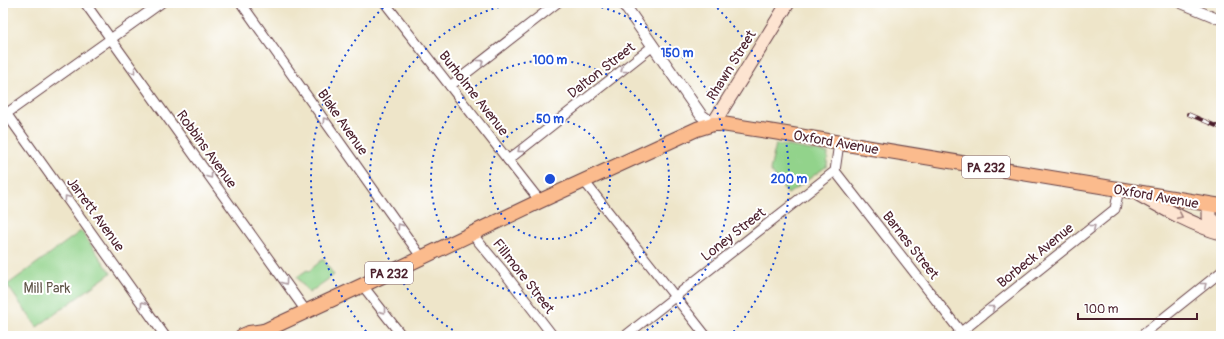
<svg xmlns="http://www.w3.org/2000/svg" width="1224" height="339" font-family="Pangolin,sans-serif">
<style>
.green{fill:#92d38b;stroke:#6e795b}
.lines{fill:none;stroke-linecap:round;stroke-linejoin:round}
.minor-casing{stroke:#633d43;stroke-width:11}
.tertiary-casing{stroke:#633d43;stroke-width:13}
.secondary-casing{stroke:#633d43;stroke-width:15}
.primary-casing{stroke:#633d43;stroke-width:16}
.minor{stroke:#fff;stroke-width:9}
.tertiary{stroke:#fff;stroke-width:11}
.secondary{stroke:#fde4d1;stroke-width:13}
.primary{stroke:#fbbb8d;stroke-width:14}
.rail-casing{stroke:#4a1f2b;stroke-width:4}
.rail{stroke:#fff;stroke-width:2.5;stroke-dasharray:8;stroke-linecap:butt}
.oneway{stroke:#ae9aa0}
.oneway2{stroke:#a4827e}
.ring{fill:none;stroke:#1d4ed8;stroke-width:2;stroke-dasharray:2 4}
.labels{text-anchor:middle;stroke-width:4;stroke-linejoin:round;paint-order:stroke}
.shield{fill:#fff;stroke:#80626b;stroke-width:1}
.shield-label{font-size:13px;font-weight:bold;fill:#4a1f2b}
.street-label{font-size:14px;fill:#4a1f2b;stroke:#fff}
.park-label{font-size:14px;fill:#605548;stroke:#fff}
.centre{fill:#1d4ed8;stroke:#fff;stroke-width:2}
.ring-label{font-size:12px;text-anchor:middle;font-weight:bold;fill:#1d4ed8;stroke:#fff;stroke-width:4;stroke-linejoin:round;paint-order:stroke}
</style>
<rect width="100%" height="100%" fill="#fff"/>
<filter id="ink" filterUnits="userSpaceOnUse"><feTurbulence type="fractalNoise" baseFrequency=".025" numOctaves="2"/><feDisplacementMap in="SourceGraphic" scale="8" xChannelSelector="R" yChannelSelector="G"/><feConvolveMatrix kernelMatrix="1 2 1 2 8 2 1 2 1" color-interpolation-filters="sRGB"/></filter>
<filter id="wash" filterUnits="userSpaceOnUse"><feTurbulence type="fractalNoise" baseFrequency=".012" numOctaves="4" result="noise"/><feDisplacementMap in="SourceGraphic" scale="16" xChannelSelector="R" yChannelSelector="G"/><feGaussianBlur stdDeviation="0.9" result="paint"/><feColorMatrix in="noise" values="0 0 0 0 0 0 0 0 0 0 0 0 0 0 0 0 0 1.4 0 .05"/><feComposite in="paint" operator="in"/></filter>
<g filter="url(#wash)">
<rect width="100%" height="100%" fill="#eee5c9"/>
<g class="green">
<polygon points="776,144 828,153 827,166 788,194 770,170"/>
<polygon points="81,231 111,273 37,327 7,285"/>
<polygon points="323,259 334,275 309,293 297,277 307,270 309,271"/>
</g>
</g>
<g filter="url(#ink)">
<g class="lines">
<defs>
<g id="minor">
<polyline points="85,3 306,311"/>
<polyline points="241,3 422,258"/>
<polyline points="385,3 540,201"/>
<polyline points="1180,3 1221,20"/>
<polyline points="450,86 557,3"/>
<polyline points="3,109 165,336"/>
<polyline points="3,116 161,3"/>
<polyline points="508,160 653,46"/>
<polyline points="835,171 964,336"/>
<polyline points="584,181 706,336"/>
<polyline points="472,234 503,271 553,336"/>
<polyline points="363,286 402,336"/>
<polyline points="625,336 835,171 839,143"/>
<polyline points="956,336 1115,209 1119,189"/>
<polyline points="1141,336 1221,272"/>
</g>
<polyline id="tertiary" points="623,3 701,115 713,124"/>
<g id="secondary">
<polyline points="713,124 788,3"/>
<path d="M1136 193C1161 207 1194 226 1221 233"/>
<polyline points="1209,205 1209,218 1221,227"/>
</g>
<g id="primary">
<polyline points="242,336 249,333 264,331"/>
<polyline points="258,336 264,331 402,267 540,201 697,129 713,124 722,124 774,132 1221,206"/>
</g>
</defs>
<use href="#minor" class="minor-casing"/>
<use href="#tertiary" class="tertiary-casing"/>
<use href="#secondary" class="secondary-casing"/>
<use href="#primary" class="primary-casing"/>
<use href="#minor" class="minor"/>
<use href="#tertiary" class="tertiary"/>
<use href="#secondary" class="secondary"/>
<use href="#primary" class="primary"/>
<defs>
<polyline id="rail" points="1188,114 1221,128"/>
</defs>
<use href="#rail" class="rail-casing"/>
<use href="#rail" class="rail"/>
</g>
<defs><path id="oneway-chevron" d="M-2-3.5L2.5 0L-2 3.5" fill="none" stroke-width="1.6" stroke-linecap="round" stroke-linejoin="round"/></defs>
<g class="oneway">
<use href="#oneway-chevron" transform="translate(481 62) rotate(-38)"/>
<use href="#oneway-chevron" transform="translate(623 70) rotate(142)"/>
<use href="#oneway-chevron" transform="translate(133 71) rotate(54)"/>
<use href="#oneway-chevron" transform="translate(325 120) rotate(-125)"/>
<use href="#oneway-chevron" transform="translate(520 150) rotate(142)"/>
<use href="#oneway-chevron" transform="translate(210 176) rotate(54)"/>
<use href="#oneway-chevron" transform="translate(67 198) rotate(-126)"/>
<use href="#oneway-chevron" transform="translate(400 226) rotate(-125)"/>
<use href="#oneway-chevron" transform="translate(1093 227) rotate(-39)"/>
<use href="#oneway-chevron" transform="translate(285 282) rotate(54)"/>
<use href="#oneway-chevron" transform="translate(1204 285) rotate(-39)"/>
<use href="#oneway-chevron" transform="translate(143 304) rotate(-126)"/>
<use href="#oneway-chevron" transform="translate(992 308) rotate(-39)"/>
<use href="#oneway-chevron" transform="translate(383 311) rotate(52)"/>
</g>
<use class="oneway2" href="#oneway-chevron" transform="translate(1180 216) rotate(25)"/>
</g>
<g class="ring">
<circle cx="550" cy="179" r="60"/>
<circle cx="550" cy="179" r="119"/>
<path d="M463 336A179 179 0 0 1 516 3M584 3A179 179 0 0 1 637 336"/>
<path d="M370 336A239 239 0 0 1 387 4M713 4A239 239 0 0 1 730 336"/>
</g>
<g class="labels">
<g class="shield">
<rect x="962" y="156" width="48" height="22" rx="3"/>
<rect x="365" y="262" width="48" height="22" rx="3"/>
</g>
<g class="shield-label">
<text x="986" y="172">PA 232</text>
<text x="389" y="278">PA 232</text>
</g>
<g class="street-label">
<text transform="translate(731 65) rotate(-58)" y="5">Rhawn Street</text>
<text transform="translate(601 70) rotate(-38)" y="5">Dalton Street</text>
<text transform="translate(474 93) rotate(52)" y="5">Burholme Avenue</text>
<text transform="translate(343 122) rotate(55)" y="5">Blake Avenue</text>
<text transform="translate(836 142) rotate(10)" y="5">Oxford Avenue</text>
<text transform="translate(207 149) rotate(54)" y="5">Robbins Avenue</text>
<text transform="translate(1156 196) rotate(10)" y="5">Oxford Avenue</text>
<text transform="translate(96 214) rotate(54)" y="5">Jarrett Avenue</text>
<text transform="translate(733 234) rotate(-38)" y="5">Loney Street</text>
<text transform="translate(911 245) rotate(52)" y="5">Barnes Street</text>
<text transform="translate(1035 255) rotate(-39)" y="5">Borbeck Avenue</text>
<text transform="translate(524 276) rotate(52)" y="5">Fillmore Street</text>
</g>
<g class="park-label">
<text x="47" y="293">Mill Park</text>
</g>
</g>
<circle cx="550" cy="179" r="6" class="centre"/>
<g class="ring-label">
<text x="677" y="57">150 m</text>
<text x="550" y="64">100 m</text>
<text x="550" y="123">50 m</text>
<text x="789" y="183">200 m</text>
</g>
<rect width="1224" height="339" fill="none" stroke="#fff" stroke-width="16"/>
<path d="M1078 313v6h119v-6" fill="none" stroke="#4a1f2b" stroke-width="2"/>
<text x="1084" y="313" font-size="12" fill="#4a1f2b" stroke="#ffffff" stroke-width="3" paint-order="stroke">100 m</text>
</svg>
